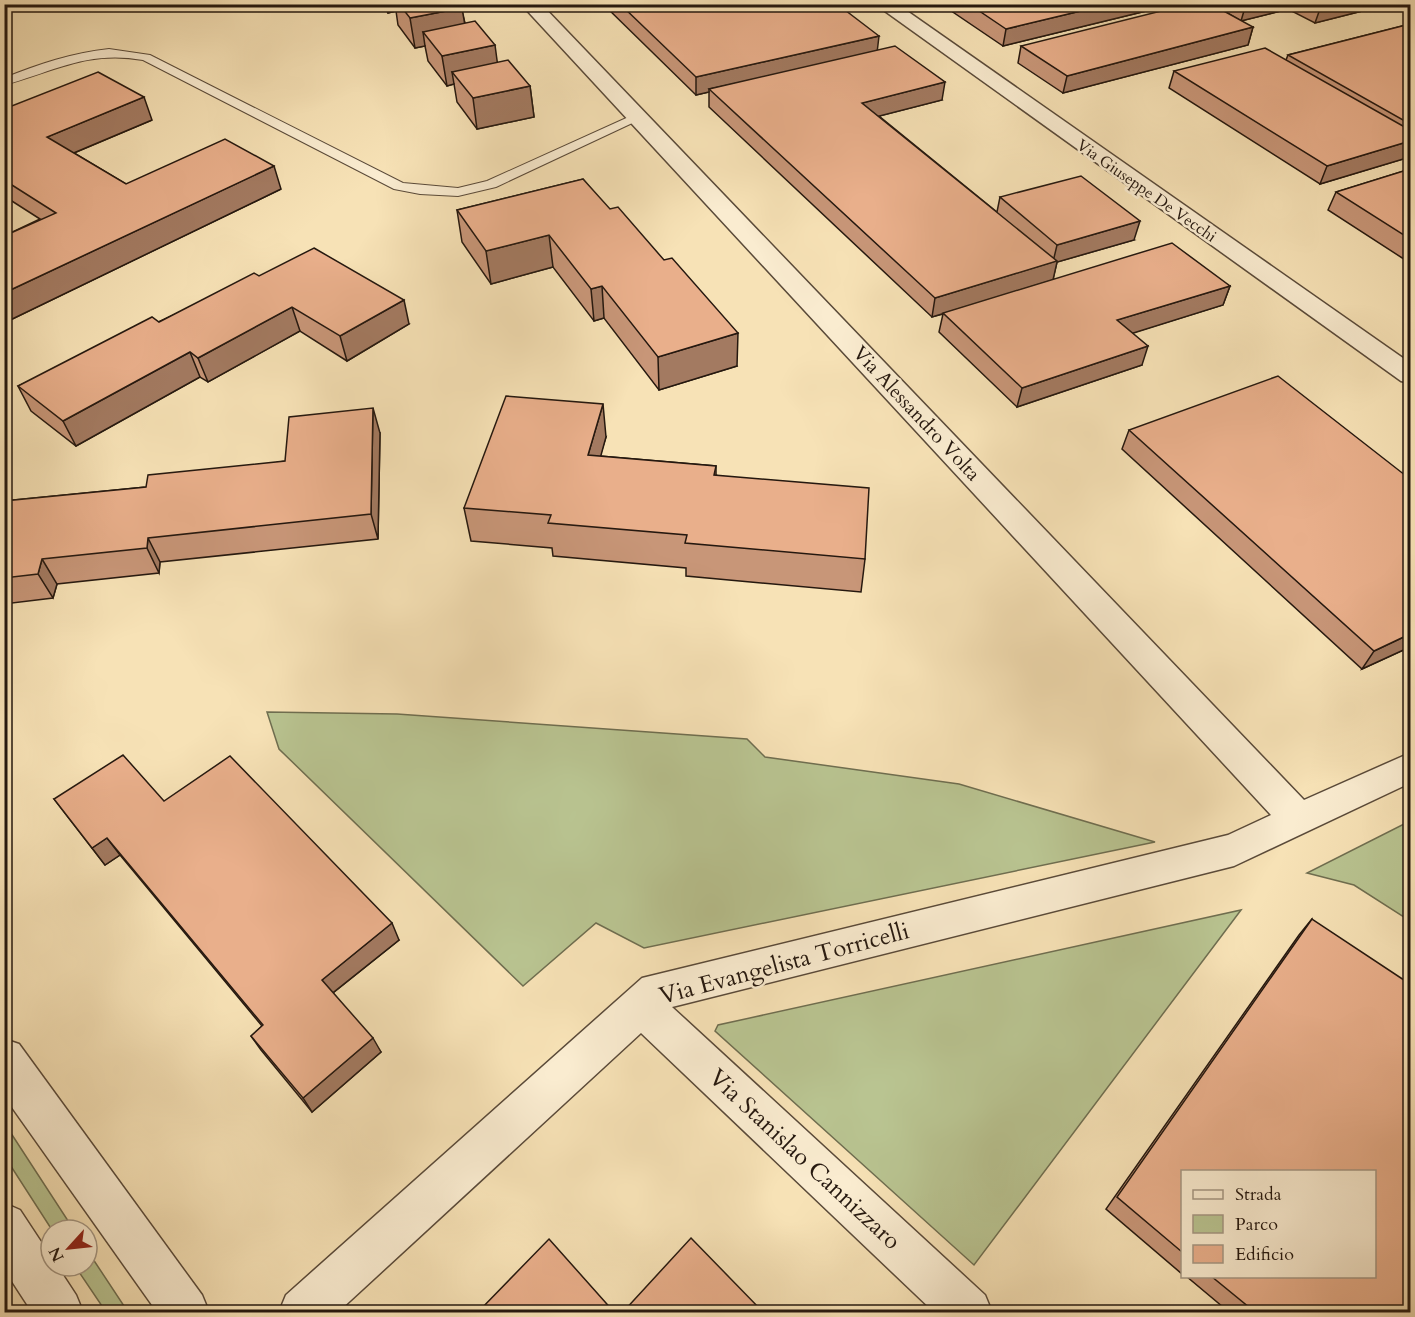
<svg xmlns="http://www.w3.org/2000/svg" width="1415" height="1317" font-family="Cardo,serif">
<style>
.green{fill:#b9c491;stroke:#6f6e50;stroke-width:1.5}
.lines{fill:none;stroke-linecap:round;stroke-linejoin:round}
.lane-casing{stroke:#5a4a39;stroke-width:2}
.street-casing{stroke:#5a4a39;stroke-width:3}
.lane{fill:#faecd0;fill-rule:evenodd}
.street{fill:#faecd0;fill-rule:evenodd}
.wall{fill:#c89678;stroke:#25180f;stroke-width:1.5}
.shaded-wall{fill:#a37a61;stroke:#25180f;stroke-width:1.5}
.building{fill:#e9af8b;stroke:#25180f;stroke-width:1.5}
.labels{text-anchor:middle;stroke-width:5;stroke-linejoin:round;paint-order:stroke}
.far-street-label{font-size:16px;fill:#25180f;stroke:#faecd0}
.street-label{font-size:20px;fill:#25180f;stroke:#faecd0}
.near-street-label{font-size:24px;fill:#25180f;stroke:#faecd0}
</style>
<rect width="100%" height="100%" fill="#f7e2b6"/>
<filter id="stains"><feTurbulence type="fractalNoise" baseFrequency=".00333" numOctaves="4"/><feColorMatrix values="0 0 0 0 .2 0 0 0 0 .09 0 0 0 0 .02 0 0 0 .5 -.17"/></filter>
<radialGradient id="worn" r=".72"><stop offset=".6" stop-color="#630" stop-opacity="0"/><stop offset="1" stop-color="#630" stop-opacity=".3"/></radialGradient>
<g class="green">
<polygon points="267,712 397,714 747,739 765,757 959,784 1155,842 644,948 596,923 523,986 279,749"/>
<polygon points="1410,821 1410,921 1354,885 1307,873"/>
<polygon points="1241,910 974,1265 715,1031 718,1025"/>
<polygon points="5,1124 74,1230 52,1230 5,1157"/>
<polygon points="87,1250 128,1312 106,1312 75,1266 87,1266"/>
</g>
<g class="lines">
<defs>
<path id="lane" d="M109 49 150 55 403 183 458 188 487 181 633 115 643 118 496 187 458 196 420 194 394 189 143 60C88 50 55 71 4 85V78C39 64 72 53 109 49Z"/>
<g id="street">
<polygon points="521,4 541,4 1304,800 1410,753 1410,783 1234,866 672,1007 985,1295 992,1312 934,1312 641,1033 338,1312 279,1312 286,1295 642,978 1228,835 1271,815"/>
<polygon points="875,4 897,4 1410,363 1410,383 1401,381"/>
<polygon points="4,1039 19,1044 202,1295 209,1312 157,1312 4,1096"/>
<polygon points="4,1203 20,1210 51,1257 51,1266 57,1266 76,1295 83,1312 32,1312 4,1269"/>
</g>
</defs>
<use href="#lane" class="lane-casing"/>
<use href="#street" class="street-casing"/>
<use href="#lane" class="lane"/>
<use href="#street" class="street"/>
</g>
<g class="wall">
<polygon points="382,4 460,4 465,23 497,62 530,86 534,117 477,129 457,102 454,84 447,86 428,61 425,46 415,48 398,25 396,11 388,13"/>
<polygon points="603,4 837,4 877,50 942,100 879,116 997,212 1000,197 1134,240 1057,262 1053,279 1230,286 1223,305 1132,333 1142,365 1017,407 939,332 943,314 932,317 709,107 709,92 696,95"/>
<polygon points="941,4 1175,4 1003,46"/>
<polygon points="1212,4 1390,4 1315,23 1282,6 1281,11 1241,21"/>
<polygon points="1410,24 1410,157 1320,184 1169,88 1174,71 1286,60 1288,55"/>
<polygon points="1253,27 1248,45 1063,93 1018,63 1021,46"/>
<polygon points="4,109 152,120 74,153 126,184 281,189 4,323 4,236 40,219 4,196"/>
<polygon points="1410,169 1410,263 1328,210 1336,192"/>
<polygon points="583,179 737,366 659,390 604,318 594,321 553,267 491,284 462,242 457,210"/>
<polygon points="259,276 409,324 347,361 300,331 208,382 200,377 76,446 31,411 18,386"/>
<polygon points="1129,430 1410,479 1410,647 1362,669 1122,449"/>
<polygon points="380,433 378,539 160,562 159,573 57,584 53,598 4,604 4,501 146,487 285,461"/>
<polygon points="606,437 600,456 716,466 716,475 865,559 861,592 686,576 686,568 553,556 552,548 471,541 464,508"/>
<polygon points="54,799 164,801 399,940 333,993 381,1052 312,1112 261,1050 251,1036 262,1026 120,855 105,865"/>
<polygon points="1312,919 1410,1312 1229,1312 1186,1276 1374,1276 1182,1172 1182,1274 1106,1209 1299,935"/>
</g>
<g class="shaded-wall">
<polygon points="387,4 394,4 396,11 388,13"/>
<polygon points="1110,4 1175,4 1003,46 1006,29"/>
<polygon points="1246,4 1283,4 1281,11 1241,21"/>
<polygon points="1328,4 1390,4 1315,23 1321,6"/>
<polygon points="462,8 467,37 423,32 425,46 415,48 410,18"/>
<polygon points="1253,27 1248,45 1063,93 1067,76"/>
<polygon points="879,36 877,53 709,89 709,92 696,95 696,77"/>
<polygon points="495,45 499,75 452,72 454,84 447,86 442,56"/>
<polygon points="945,82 942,100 860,121 862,103"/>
<polygon points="530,86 534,117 477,129 473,98"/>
<polygon points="144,97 152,120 57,160 47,137"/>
<polygon points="1410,141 1410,157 1320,184 1327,166"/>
<polygon points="274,166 281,189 4,323 4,293"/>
<polygon points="1140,221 1134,240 1057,262 1053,280 932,317 935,298 1053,262 1057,245"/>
<polygon points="549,235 553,267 491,284 486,251"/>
<polygon points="602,286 604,318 594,321 591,289"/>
<polygon points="1230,286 1223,305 1111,340 1117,320"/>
<polygon points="404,300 409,324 347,361 340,336"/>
<polygon points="292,307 300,331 208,382 198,358"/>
<polygon points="738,333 737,366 659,390 658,357"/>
<polygon points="1148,346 1142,365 1017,407 1022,388"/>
<polygon points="190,352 200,377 76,446 63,421"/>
<polygon points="603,404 606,437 592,488 588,455"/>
<polygon points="373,408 380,433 378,539 371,514"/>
<polygon points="148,538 160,562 159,573 147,548"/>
<polygon points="42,559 57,584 53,598 38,574"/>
<polygon points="1410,634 1410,647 1362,669 1374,651"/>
<polygon points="107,838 120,855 105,865 92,848"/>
<polygon points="392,923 399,940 330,995 322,980"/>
<polygon points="373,1038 381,1052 312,1112 303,1098"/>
</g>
<g class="building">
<polygon points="399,4 460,4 462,8 410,18"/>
<polygon points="620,4 837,4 879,36 696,77"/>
<polygon points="969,4 1110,4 1006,29"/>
<polygon points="1189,4 1211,4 1253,27 1067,76 1021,46"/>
<polygon points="475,21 495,45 442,56 423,32"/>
<polygon points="1410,24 1410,124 1288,55"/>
<polygon points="895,46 945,82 862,103 1057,261 935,298 709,89"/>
<polygon points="1265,48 1410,130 1410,141 1327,166 1174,71"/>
<polygon points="508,60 530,86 473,98 452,72"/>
<polygon points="98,72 144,97 47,137 126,184 225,139 274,166 4,293 4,236 56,213 4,180 4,109"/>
<polygon points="1410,169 1410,239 1336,192"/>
<polygon points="1081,176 1140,221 1057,245 1000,197"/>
<polygon points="583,179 610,209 618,207 664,260 672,258 738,333 658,357 602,286 591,289 549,235 486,251 457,210"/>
<polygon points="1172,243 1230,286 1117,320 1148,346 1022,388 943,313"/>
<polygon points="314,248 404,300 340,336 292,307 198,358 190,352 63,421 18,386 152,317 159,322 254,273 259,276"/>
<polygon points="1278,376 1410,479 1410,634 1374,651 1129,430"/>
<polygon points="506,396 603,404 588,455 716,466 714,475 869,488 865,559 685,543 687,535 548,523 551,515 464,508"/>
<polygon points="373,408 371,514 148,538 147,548 42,559 38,574 4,578 4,501 146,487 148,475 285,461 289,417"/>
<polygon points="123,755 164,801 230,756 392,923 322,980 373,1038 303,1098 251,1036 263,1025 107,838 92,848 54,799"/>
<polygon points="1312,919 1410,984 1410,1312 1255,1312 1211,1276 1374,1276 1374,1172 1182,1172 1182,1252 1117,1197"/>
<polygon points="691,1238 763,1312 623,1312"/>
<polygon points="549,1239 614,1312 478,1312"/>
</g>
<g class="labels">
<g class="far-street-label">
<text transform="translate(1147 190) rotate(35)" y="6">Via Giuseppe De Vecchi</text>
</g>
<g class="street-label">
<text transform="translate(917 413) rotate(47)" y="7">Via Alessandro Volta</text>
</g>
<g class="near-street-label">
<text transform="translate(784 963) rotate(-15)" y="8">Via Evangelista Torricelli</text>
<text transform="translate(805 1159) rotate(43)" y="8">Via Stanislao Cannizzaro</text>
</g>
</g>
<rect width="1415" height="1317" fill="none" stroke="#f7e2b6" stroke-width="24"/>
<rect x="6" y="6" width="1403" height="1305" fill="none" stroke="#25180f" stroke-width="3"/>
<rect x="12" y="12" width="1391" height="1293" fill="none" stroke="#25180f" stroke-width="1.5"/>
<rect x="1181" y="1170" width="195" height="108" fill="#faecd0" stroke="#a59783" stroke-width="1.5"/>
<rect x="1193" y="1190" width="30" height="9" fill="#faecd0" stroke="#a59783" stroke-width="1.5"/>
<text x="1235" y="1200" font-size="18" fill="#25180f">Strada</text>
<rect x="1193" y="1215" width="30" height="18" fill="#b9c491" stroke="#a59783" stroke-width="1.5"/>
<text x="1235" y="1230" font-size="18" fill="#25180f">Parco</text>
<rect x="1193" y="1245" width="30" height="18" fill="#e9af8b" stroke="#a59783" stroke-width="1.5"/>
<text x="1235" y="1260" font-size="18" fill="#25180f">Edificio</text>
<g transform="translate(69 1248) rotate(243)"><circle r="28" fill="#faecd0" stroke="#a59783" stroke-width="1.5"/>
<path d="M0-4.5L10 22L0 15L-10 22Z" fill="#8f2418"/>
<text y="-9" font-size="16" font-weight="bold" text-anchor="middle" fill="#25180f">N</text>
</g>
<rect width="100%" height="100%" filter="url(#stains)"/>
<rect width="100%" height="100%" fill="url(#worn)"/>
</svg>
